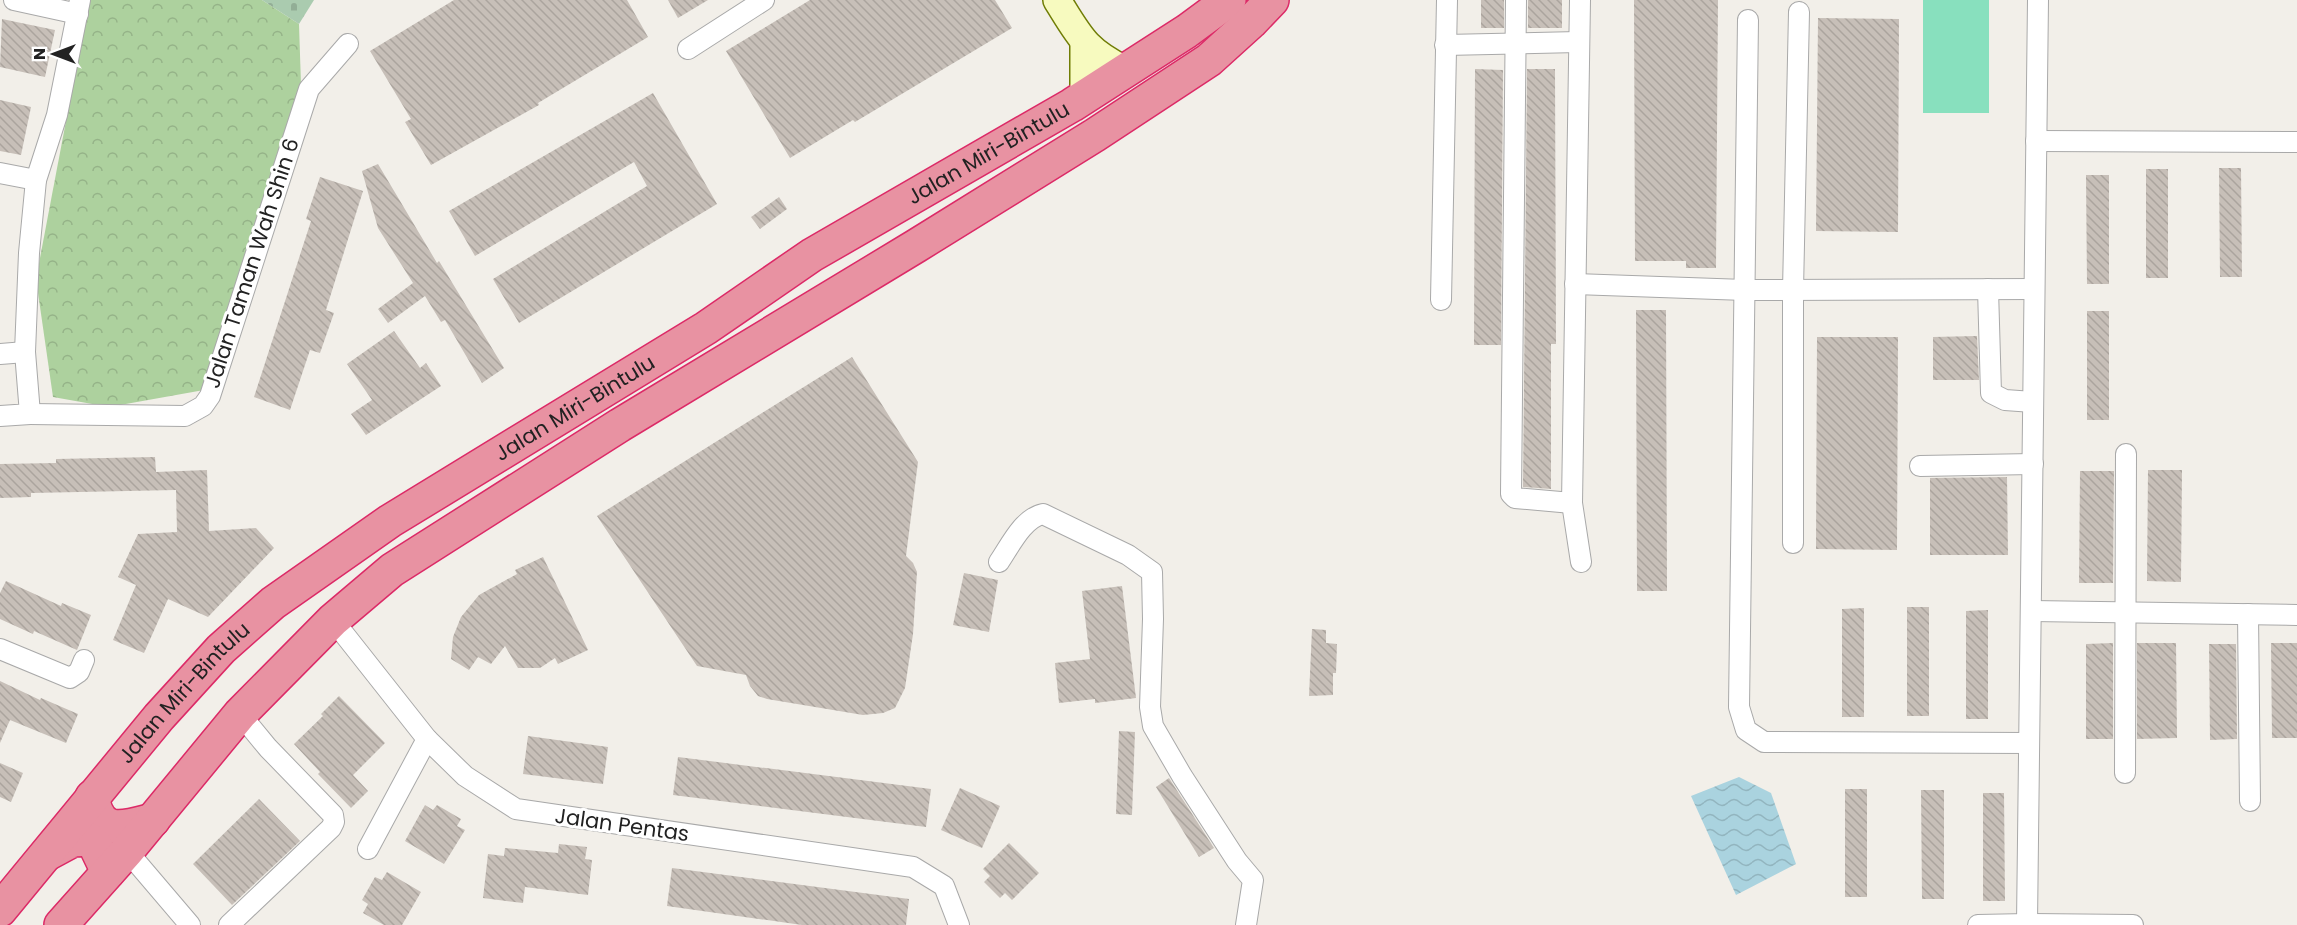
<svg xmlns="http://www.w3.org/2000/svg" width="2297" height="925" font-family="Poppins,sans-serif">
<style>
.forest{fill:url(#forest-crowns)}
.cemetery{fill:url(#cemetery-stones)}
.pitch{fill:#88e0be}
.water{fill:url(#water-waves)}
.building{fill:url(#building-back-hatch)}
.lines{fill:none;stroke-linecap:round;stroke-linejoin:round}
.street-casing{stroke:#a9a9a9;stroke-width:22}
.secondary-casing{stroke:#707d05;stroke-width:30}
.highway-casing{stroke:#dc2a67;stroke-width:36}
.street{stroke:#fff;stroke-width:20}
.secondary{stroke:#f7fabf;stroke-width:27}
.highway{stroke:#e892a2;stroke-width:33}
.labels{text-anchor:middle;stroke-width:6;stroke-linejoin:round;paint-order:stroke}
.street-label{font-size:21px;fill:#222;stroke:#fff}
</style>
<defs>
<pattern id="forest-crowns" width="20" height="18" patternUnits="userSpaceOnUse" patternTransform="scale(1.5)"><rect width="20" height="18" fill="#add19e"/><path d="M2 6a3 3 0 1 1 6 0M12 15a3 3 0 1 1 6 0" fill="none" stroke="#95b388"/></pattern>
<pattern id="cemetery-stones" width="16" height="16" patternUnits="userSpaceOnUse" patternTransform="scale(1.5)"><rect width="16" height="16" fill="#aacbaf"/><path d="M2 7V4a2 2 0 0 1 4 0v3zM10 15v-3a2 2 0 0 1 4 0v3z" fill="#92ae96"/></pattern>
<pattern id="water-waves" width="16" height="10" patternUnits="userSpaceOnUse" patternTransform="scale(1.5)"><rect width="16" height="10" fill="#aad3df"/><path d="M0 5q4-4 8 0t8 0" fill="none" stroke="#92b5bf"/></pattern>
<pattern id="building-back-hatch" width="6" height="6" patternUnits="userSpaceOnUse" patternTransform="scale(1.5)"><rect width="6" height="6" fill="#c7bfb8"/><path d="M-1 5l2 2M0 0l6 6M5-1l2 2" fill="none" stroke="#aba49e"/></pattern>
</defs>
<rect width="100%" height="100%" fill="#f2efe9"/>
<polygon class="forest" points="89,0 262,0 299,24 301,85 204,390 109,407 53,397 36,279"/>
<polygon class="cemetery" points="262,0 314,0 299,24"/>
<rect class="pitch" x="1923" y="0" width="66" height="113"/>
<polygon class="water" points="1739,777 1771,793 1796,864 1736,895 1691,796"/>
<g class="building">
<polygon points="454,0 627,0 648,37 538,103 539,105 431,165 405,122 411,119 370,51"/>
<polygon points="668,0 708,0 678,18"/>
<polygon points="810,0 995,0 1012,28 855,122 853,120 790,158 726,51"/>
<rect x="1481" y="0" width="23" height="28"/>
<rect x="1528" y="0" width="34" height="28"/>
<polygon points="1634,0 1718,0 1716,268 1686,268 1686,261 1635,261"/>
<polygon points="1818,18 1899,19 1898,232 1816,231"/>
<polygon points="2,19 55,30 45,77 0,67"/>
<polygon points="1475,69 1503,70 1501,345 1474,345"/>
<polygon points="1527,69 1555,69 1556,344 1551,344 1551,489 1523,487"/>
<polygon points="653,93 717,204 519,323 493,279 647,186 634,162 475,256 449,211"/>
<polygon points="0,100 31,107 21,155 0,151"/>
<polygon points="378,164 437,263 439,261 504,368 482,383 445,320 441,322 425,296 388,323 378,309 413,283 378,228 362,171"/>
<polygon points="2219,168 2241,168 2242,277 2220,277"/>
<rect x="2146" y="169" width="22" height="109"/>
<polygon points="2086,175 2109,175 2109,284 2087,284"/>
<polygon points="320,177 363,191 326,310 334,313 320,353 310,350 290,410 254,397 311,221 306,219"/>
<polygon points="779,197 787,209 760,229 751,217"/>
<polygon points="1636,310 1666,310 1667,591 1637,591"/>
<rect x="2087" y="311" width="22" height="109"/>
<polygon points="394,331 420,368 426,363 441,386 366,435 351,414 372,400 347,364"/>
<polygon points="1977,336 1979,380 1933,380 1933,337"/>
<polygon points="1817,337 1898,337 1897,550 1816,549"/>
<polygon points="852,357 918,462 906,556 913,563 917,572 913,634 905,688 895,708 883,713 863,715 767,699 758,696 750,686 746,675 697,666 597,516"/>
<polygon points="155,457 156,472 207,470 209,531 256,528 274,548 208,617 168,599 144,653 113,640 136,585 118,577 138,534 177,532 176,490 31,493 31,497 0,498 0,464 56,463 56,459"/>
<polygon points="2148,470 2182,470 2181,582 2147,581"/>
<polygon points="2080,471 2114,471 2113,583 2079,583"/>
<polygon points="2007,477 2008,555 1930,555 1930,478"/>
<polygon points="543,557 588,650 558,664 555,658 540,668 518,668 505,646 491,664 478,657 469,670 451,659 453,637 461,617 479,595 517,574 515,570"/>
<polygon points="964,573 998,580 989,632 953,625"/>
<polygon points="6,581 61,606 62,603 91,615 77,650 34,631 33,634 0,619 0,593"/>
<polygon points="1122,586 1136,698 1095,703 1095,699 1059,703 1055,663 1090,659 1082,591"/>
<rect x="1907" y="607" width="22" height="109"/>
<polygon points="1864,608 1864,717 1842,717 1842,609"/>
<polygon points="1988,610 1988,719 1966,719 1966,611"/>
<polygon points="1312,629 1326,630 1326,643 1337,644 1336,673 1333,673 1333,695 1309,696"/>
<polygon points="2113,643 2113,739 2086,739 2086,644"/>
<polygon points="2137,643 2176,643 2177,738 2137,739"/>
<polygon points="2271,643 2297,643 2297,738 2272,738"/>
<polygon points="2209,644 2236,644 2237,739 2210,740"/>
<polygon points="0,681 40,700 41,698 78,714 66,743 10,720 0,743"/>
<polygon points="339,696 385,743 353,775 368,791 351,808 318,774 320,772 294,744 323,716 321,714"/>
<polygon points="1119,731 1135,732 1132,815 1116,814"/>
<polygon points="528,736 608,747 603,784 523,774"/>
<polygon points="678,757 931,789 926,827 673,795"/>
<polygon points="0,763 23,773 11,802 0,797"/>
<polygon points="1169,778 1214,848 1199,857 1156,787"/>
<polygon points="960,788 1000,806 982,848 941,830"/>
<rect x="1845" y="789" width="22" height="108"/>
<polygon points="1921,790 1944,790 1944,899 1922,899"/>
<polygon points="1983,793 2004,793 2005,901 1983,901"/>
<polygon points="259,799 300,841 232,905 193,864"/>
<polygon points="425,805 433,810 437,805 461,819 457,826 465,830 444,864 405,841"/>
<polygon points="1009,843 1039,873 1012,900 1005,893 1000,898 984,882 990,876 983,869"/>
<polygon points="559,844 587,847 585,859 592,860 588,895 525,887 523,903 483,898 488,854 504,856 505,848 558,853"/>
<polygon points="672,868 909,899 906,925 802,925 667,906"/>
<polygon points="387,872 421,892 402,925 384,925 363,913 368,904 362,900 375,877 382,880"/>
</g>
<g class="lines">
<defs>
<g id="street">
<polyline points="14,0 78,14"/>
<polyline points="1516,0 1511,494 1515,498 1572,503"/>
<polyline points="1580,0 1572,503 1581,562"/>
<polyline points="1748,20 1739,707 1746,730 1764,742 2029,743"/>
<polyline points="1445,45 1578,42"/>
<polyline points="688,49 764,0"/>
<polyline points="2036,141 2297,142"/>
<polyline points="0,173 36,180"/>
<polyline points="1575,284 1745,290 2034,289"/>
<polyline points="1988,289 1991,393 2005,400 2033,402"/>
<polyline points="1441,300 1447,0"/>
<polyline points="0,354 25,352"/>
<polyline points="30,414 185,416 203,406 210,396 309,89 348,44"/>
<polyline points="0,416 30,414 25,352 29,253 36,180 57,115 80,0"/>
<polyline points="1920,466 2033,464"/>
<polyline points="1793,543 1793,290 1799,12"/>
<path d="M999 562C1010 546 1023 518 1043 514L1128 555 1152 572 1153 619 1150 707 1153 726 1182 776 1237 861 1253 880 1246 925"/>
<polyline points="2031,611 2297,615"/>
<polyline points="2248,614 2250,801"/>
<polyline points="333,620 427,739 465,776 516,809 913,867 944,886 959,925"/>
<polyline points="0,649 70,678 79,672 84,660"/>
<polyline points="2125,773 2126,454"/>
<polyline points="368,849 427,739"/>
<polyline points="127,851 190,925"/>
<polyline points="2027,924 2133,925"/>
<polyline points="229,925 331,828 334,822 333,815 268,748 240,714"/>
<polyline points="1978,925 2027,924 2038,0"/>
</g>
<g id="secondary">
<path d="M1057 0C1080 37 1085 50 1125 70"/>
<polyline points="1084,97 1084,44"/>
</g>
<g id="highway">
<path d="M92 797C100 837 122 828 153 820"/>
<polyline points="47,854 73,840 88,839 95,845 108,872"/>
<path id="s1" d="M0 910 159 717 221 649 273 603 390 521 706 328 812 255 1072 105 1187 31 1229 0"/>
<polyline points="61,925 127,851 240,714 333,620 392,570 620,425 916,246 1095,135 1209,60 1251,22 1272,0"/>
</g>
</defs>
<use href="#street" class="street-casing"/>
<use href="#secondary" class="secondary-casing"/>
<use href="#highway" class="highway-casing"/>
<use href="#street" class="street"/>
<use href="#secondary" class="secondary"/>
<use href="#highway" class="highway"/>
</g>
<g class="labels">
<g class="street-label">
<text dy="7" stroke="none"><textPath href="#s1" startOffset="1257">Jalan Miri-Bintulu</textPath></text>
<text transform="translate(252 263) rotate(-72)" y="7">Jalan Taman Wah Shin 6</text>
<text dy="7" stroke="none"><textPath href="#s1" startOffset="771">Jalan Miri-Bintulu</textPath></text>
<text dy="7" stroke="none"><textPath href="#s1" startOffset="285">Jalan Miri-Bintulu</textPath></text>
<text transform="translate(622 825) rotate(8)" y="7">Jalan Pentas</text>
</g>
</g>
<g transform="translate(54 54) rotate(270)" stroke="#ffffff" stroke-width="4.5" paint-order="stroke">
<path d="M0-4.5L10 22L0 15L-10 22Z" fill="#222222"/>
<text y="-9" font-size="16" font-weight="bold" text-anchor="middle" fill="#222222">N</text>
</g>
</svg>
